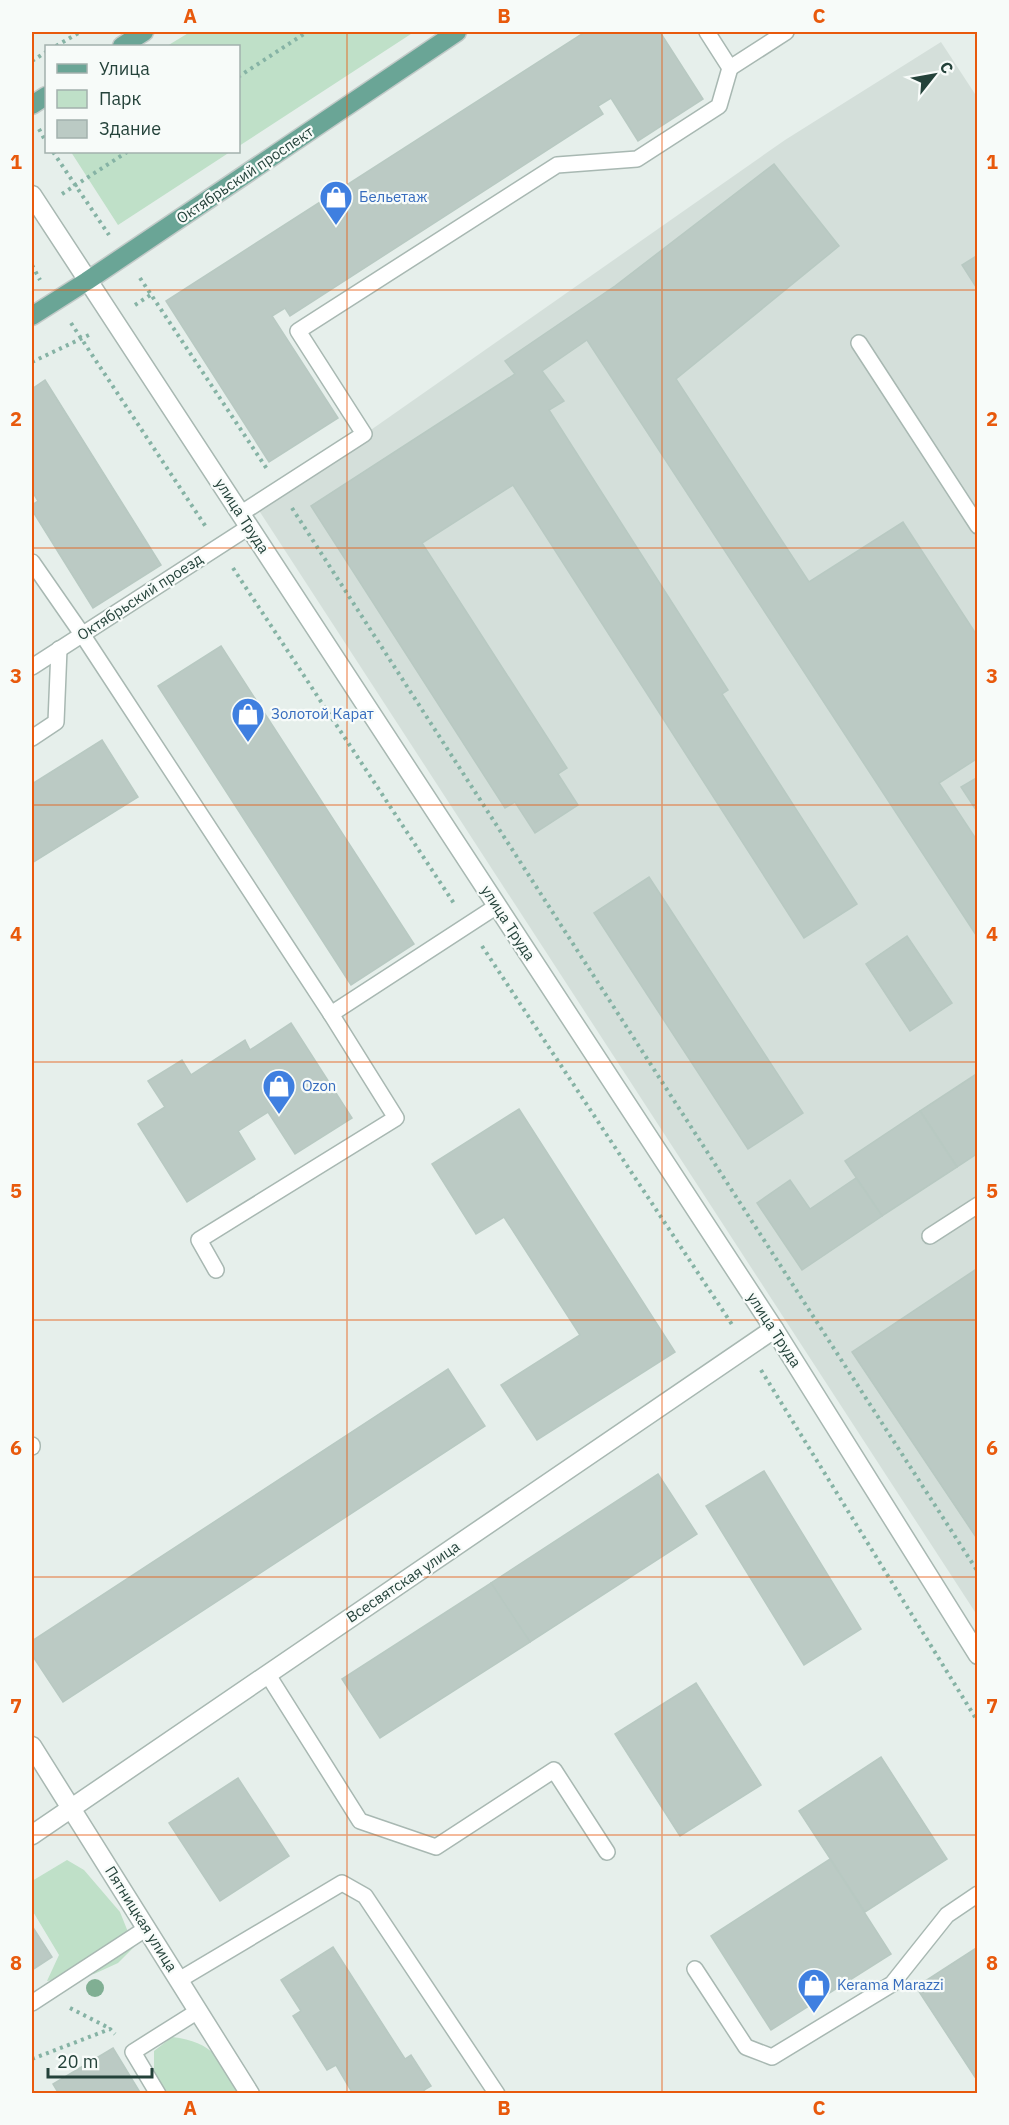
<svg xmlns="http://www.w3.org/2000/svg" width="1009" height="2125" font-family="'IBM Plex Sans',sans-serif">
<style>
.built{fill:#d4dfda}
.green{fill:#bfe0c8}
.building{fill:#bbcac4;stroke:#b8c9c2;stroke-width:1.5}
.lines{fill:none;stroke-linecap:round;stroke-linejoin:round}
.service-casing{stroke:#a8b8b2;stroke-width:18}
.minor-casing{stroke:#a8b8b2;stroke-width:21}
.primary-casing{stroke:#c2cac8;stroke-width:21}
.path{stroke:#86b3a5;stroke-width:4;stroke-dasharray:3 4.5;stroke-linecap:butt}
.service{stroke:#fff;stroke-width:15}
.minor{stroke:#fff;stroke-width:18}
.primary{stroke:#6aa596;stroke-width:18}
.tree{fill:#80af93}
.grid{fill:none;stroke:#e8590c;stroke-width:1.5;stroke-opacity:0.55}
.labels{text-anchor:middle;stroke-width:4.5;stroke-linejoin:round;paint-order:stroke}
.street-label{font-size:15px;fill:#24423a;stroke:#f7fbf9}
.shop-label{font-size:15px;fill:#366cbe;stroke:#f7fbf9;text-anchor:start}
.neatline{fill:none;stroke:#e8590c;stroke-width:2}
.grid-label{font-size:20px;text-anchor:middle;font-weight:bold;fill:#e8590c}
</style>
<rect width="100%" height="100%" fill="#e6efeb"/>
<polygon class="built" points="941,42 977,97 977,1615 258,509 785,140"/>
<g class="green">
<polygon points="190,32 414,32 239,146 238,46 167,46"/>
<polygon points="71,152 70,152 230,152 118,225"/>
<polygon points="67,1860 84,1870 120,1912 134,1947 118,1963 94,1974 47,1981 59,1955 32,1910 32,1881"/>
<path d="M172 2037C214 2042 221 2060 240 2093H165L154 2072V2051Z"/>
</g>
<g class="building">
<polygon points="585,32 660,32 703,99 638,141 611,98 598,106 603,114 290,316 285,308 272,316 338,418 269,462 166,301"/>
<polygon points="774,164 839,246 676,379 809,582 903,522 978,637 978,758 939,783 978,842 978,938 587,340 542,371 564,401 549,410 728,690 722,694 857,904 804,938 513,485 422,543 567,768 558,774 578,805 535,833 515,802 505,808 311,506 515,374 505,361 615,286"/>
<polygon points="978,255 978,290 962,265"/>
<polygon points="45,380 161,565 93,608 32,510 32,505 38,501 32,491 32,389"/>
<polygon points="221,646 414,944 351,985 158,686"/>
<polygon points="102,740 138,797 32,863 32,784"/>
<polygon points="978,777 978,813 961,787"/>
<polygon points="649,877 803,1113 748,1149 594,913"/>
<polygon points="907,936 952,1003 910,1031 866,964"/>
<polygon points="291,1023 352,1118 295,1154 268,1112 238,1131 255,1159 187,1202 138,1124 165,1107 148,1081 182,1060 191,1075 245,1040 250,1050"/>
<polygon points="978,1073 978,1153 957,1167 920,1111"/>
<polygon points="519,1109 675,1352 537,1440 501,1385 580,1335 504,1217 476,1234 432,1164"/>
<polygon points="920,1111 957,1167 882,1216 845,1161"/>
<polygon points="856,1178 882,1216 802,1270 757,1203 790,1180 810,1209"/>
<polygon points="978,1268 978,1540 852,1352"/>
<polygon points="448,1369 485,1426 63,1702 32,1655 32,1641"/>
<polygon points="764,1471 861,1629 804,1665 706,1506"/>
<polygon points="658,1474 697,1534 530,1642 491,1583"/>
<polygon points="491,1583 530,1642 380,1738 342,1679"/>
<polygon points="696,1683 761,1785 680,1836 615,1734"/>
<polygon points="881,1757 947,1859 865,1912 799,1811"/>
<polygon points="238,1778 289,1856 220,1901 169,1823"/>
<polygon points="830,1859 891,1954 771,2030 711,1936"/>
<polygon points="32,1926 52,1957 32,1970"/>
<polygon points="333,1947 405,2059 411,2055 431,2086 424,2090 426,2094 353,2094 336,2065 327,2070 293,2016 301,2011 281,1980"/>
<polygon points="978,1947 978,2076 975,2077 916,1987"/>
<polygon points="113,2048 141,2094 59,2094 53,2084"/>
</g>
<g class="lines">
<defs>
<g id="service">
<polyline points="707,32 730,68 786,32"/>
<polyline points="859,343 978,526"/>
<polyline points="240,514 364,434 298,331 557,165 637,159 719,106 730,68"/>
<polyline points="32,562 82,634 331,1014 497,906"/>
<polyline points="32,667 249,527"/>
<polyline points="32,738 56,722 59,649"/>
<polyline points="930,1236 978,1205"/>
<polyline points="216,1270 199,1240 396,1118 331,1014"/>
<polyline points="32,1445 32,1447"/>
<polyline points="268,1675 360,1821 436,1847 554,1770 607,1852"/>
<polyline points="695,1969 746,2047 772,2057 892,1984 947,1915 978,1894"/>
<polyline points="179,1980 342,1883 365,1896 497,2094"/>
<polyline points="32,2003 147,1928"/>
<polyline points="158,2094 133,2052 198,2011"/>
</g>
<g id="minor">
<polyline points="32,195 774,1329 978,1655"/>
<polyline points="32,1746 250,2094"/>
<polyline points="32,1835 774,1329"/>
</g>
<g id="primary">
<polyline points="122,46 144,32"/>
<polyline points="32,105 46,96"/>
<polyline points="32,316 87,281 457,32"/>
</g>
</defs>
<use href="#service" class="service-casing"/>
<use href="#minor" class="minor-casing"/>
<use href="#primary" class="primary-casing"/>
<g class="path">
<polyline points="56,46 80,32"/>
<polyline points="32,61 46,52"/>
<polyline points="238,77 307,32"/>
<polyline points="39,129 46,142"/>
<polyline points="53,152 109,235"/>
<polyline points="62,194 127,152"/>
<polyline points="32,265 40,280"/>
<polyline points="140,278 267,469"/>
<polyline points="135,305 152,294"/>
<polyline points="71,323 206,527"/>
<polyline points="32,362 91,334"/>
<polyline points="292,508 978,1572"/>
<polyline points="233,568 455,905"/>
<polyline points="482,946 733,1326"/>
<polyline points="761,1370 978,1722"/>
<polyline points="70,2008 109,2028"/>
<polyline points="32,2059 110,2029 115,2034"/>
</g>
<use href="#service" class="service"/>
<use href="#minor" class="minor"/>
<use href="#primary" class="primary"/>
</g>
<circle class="tree" cx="95" cy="1988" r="9"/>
<path class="grid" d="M347 32V2094M662 32V2094M32 290H978M32 548H978M32 805H978M32 1062H978M32 1320H978M32 1577H978M32 1835H978"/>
<defs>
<symbol id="shop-pin" viewBox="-11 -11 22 30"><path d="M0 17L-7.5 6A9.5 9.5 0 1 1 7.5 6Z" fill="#3f7fe0" stroke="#f7fbf9"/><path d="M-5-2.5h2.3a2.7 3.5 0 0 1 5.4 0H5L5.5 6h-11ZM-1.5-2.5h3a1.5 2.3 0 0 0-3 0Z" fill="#fff"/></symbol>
</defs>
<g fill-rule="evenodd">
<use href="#shop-pin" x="317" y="178" width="38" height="52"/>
<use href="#shop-pin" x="229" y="695" width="38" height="52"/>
<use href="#shop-pin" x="260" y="1067" width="38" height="52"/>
<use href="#shop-pin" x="795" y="1966" width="38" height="52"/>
</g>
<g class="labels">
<g class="street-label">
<text transform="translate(245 175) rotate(-34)" y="5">Октябрьский проспект</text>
<text transform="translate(242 516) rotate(57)" y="5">улица Труда</text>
<text transform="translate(140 597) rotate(-33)" y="5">Октябрьский проезд</text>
<text transform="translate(508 923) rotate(57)" y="5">улица Труда</text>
<text transform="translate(774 1330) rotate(57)" y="5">улица Труда</text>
<text transform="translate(403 1582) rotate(-34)" y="5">Всесвятская улица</text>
<text transform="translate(141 1919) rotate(58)" y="5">Пятницкая улица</text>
</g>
<g class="shop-label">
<text x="359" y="202">Бельетаж</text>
<text x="271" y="719">Золотой Карат</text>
<text x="302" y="1091">Ozon</text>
<text x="837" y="1990">Kerama Marazzi</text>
</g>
</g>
<rect width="1009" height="2125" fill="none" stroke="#f7fbf9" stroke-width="66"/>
<rect x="45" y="45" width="195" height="108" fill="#f7fbf9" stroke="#a3b1ad" stroke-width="1.5"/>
<rect x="57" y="64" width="30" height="9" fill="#6aa596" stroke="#a3b1ad" stroke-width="1.5"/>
<text x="99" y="75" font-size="18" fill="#24423a">Улица</text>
<rect x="57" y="90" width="30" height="18" fill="#bfe0c8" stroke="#a3b1ad" stroke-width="1.5"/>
<text x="99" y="105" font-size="18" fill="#24423a">Парк</text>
<rect x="57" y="120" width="30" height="18" fill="#bbcac4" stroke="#a3b1ad" stroke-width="1.5"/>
<text x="99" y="135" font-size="18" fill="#24423a">Здание</text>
<g transform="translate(934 75) rotate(59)" stroke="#f7fbf9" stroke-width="4.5" paint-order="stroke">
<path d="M0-4.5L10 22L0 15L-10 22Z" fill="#24423a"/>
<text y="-9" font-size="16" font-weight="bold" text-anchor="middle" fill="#24423a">С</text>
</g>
<path d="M48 2068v9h104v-9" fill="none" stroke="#24423a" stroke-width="3"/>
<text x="57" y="2068" font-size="18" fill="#24423a" stroke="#f7fbf9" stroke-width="4.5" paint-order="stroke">20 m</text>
<rect x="33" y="33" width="943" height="2059" class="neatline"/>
<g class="grid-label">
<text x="190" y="23">A</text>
<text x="504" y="23">B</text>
<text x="819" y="23">C</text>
<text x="16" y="169">1</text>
<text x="992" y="169">1</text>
<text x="16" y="426">2</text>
<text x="992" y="426">2</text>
<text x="16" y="683">3</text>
<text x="992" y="683">3</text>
<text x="16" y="941">4</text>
<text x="992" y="941">4</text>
<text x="16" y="1198">5</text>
<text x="992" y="1198">5</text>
<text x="16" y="1455">6</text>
<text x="992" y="1455">6</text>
<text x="16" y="1713">7</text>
<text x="992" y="1713">7</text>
<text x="16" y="1970">8</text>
<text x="992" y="1970">8</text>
<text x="190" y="2115">A</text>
<text x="504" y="2115">B</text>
<text x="819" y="2115">C</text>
</g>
</svg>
